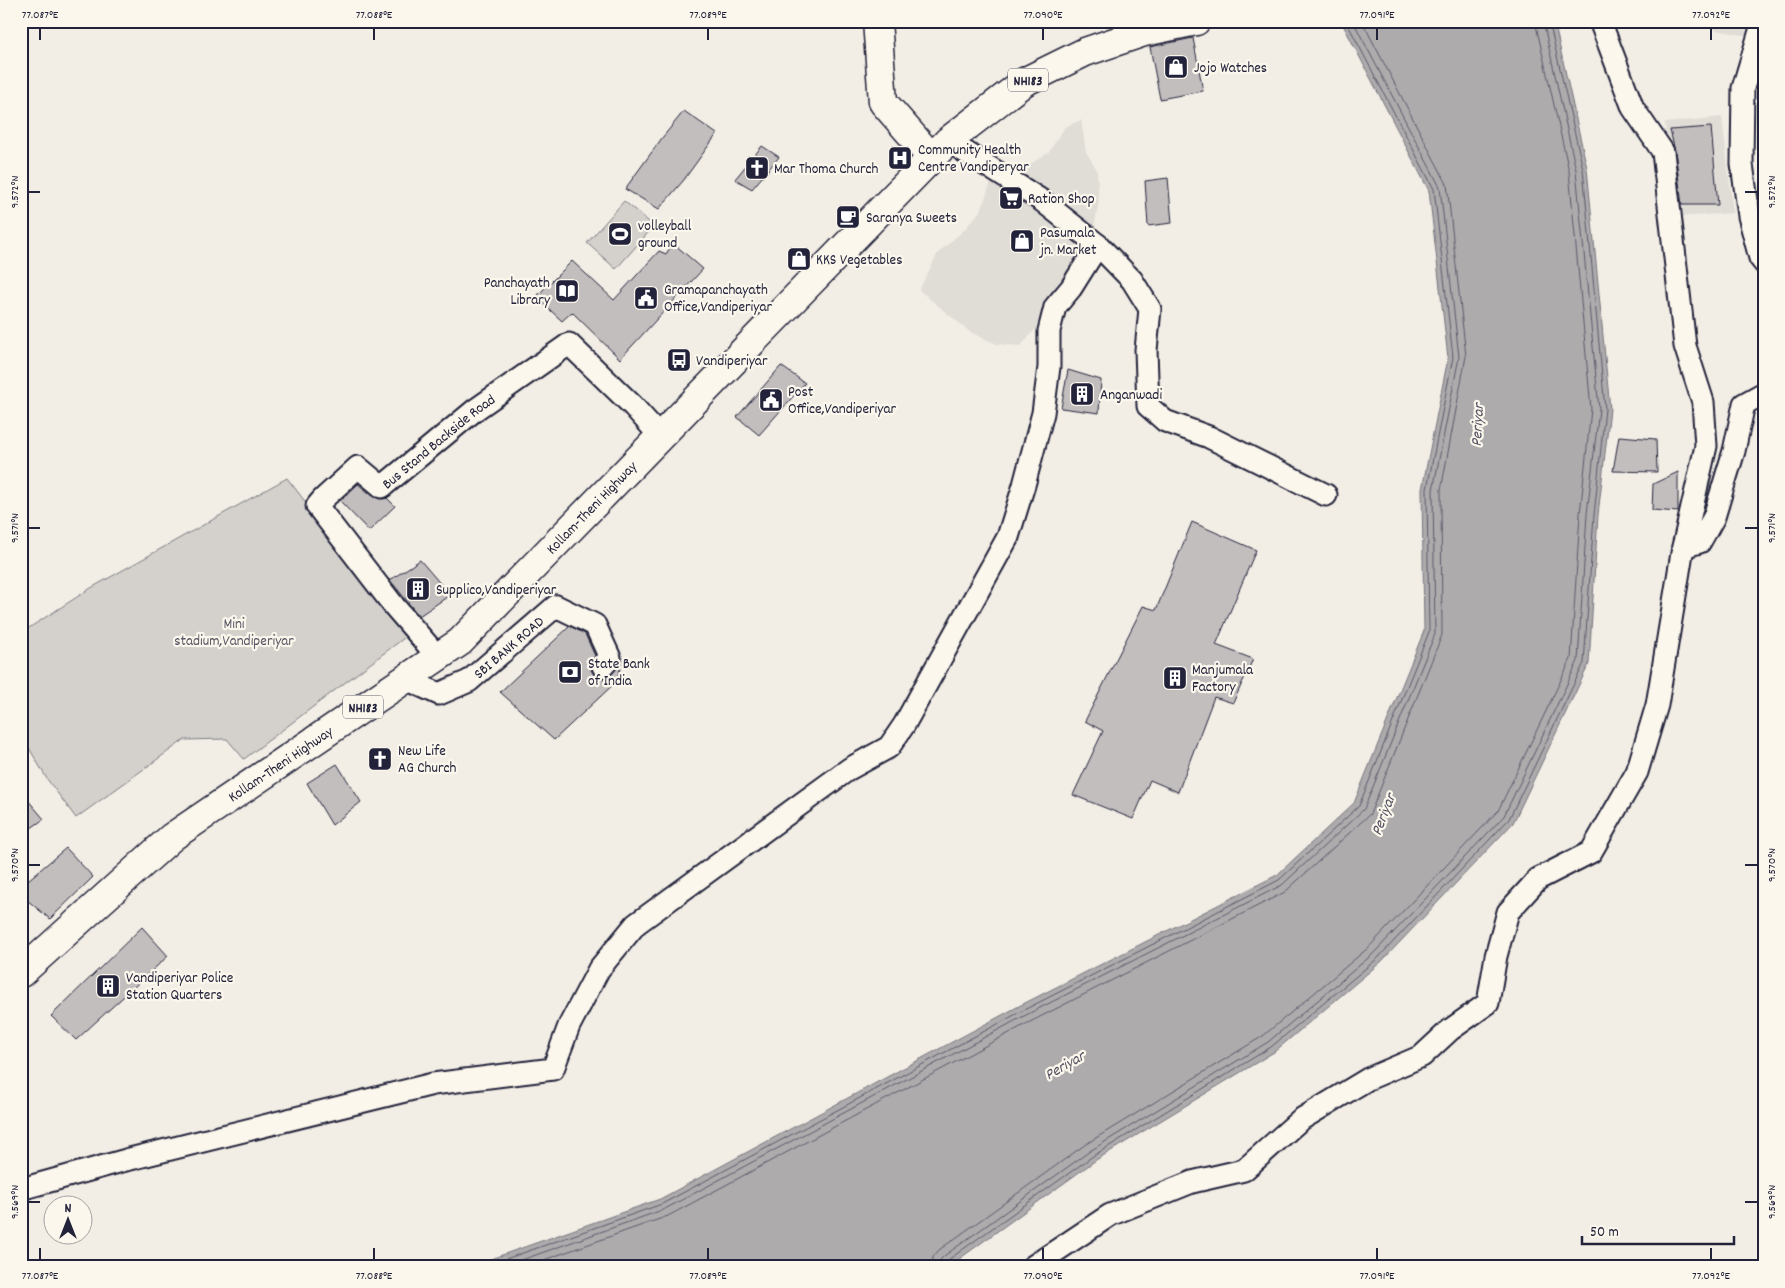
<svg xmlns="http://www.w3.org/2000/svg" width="1785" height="1288" font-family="Dekko,sans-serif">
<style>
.built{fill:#e0dcd6}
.green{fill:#d4d1cc;stroke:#7b7a84}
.water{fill:#aeabad;stroke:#76747f}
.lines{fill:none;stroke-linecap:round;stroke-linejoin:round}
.shore{stroke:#5a5969;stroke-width:1}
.building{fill:#c2bebe;stroke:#22223b}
.street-casing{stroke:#22223b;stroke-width:25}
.secondary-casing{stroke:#22223b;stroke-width:31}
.highway-casing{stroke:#22223b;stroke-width:31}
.street{stroke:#fbf7ec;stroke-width:21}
.secondary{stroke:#fbf7ec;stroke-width:28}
.highway{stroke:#fbf7ec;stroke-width:28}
.ticks{fill:none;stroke:#22223b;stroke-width:2}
.labels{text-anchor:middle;stroke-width:4.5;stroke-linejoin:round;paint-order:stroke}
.shield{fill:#fbf7ec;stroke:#636270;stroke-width:1}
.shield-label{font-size:14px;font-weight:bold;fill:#22223b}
.poi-label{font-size:15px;fill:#22223b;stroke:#fbf7ec;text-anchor:start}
.street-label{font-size:15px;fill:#22223b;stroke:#fbf7ec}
.park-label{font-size:15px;fill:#575766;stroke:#fbf7ec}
.water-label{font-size:16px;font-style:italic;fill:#535263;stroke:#fbf7ec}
.neatline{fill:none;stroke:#22223b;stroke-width:2}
.ticks-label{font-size:12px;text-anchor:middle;fill:#22223b}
</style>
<rect width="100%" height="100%" fill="#f2eee5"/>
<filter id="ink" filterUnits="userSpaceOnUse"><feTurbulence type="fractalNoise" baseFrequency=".02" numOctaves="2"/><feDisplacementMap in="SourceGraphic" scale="10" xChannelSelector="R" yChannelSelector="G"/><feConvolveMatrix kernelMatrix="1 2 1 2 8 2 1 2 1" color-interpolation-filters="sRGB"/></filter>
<g filter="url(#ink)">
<g class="built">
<polygon points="1703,21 1764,21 1764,41 1743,35 1705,28"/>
<polygon points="1722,117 1733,213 1678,217 1665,123"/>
<polygon points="1081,120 1086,152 1097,170 1099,201 1088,260 1054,296 1037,327 1021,346 997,344 970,332 919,290 938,253 965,229 981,210 991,182 1026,167 1049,152 1065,127"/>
</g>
<g class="green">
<polygon points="624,201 654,226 616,269 587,243"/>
<polygon points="287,478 408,635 244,759 227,739 184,740 76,818 47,779 21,734 21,633 91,588"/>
</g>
<polygon class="water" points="1341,21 1554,21 1587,168 1610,409 1598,515 1589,664 1513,823 1381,962 1274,1052 1096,1160 948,1267 468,1267 660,1199 1019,1006 1277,875 1354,803 1424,631 1422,489 1448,358 1429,191"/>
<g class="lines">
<g class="shore">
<polyline points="483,1267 662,1204 1022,1011 1279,880 1359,806 1429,632 1427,489 1453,357 1434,189 1346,21"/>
<polyline points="502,1267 665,1209 1024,1016 1282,885 1364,809 1435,634 1433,490 1459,357 1440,187 1353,21"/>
<polyline points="524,1267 668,1216 1028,1023 1285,892 1370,814 1442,635 1441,490 1466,356 1447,184 1362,21"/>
<polyline points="932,1267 933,1257 939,1250 1086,1144 1263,1036 1368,948 1498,811 1571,659 1580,514 1591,409 1569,171 1535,21"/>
<polyline points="939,1267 940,1260 944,1256 1090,1151 1268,1042 1373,954 1504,816 1578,661 1587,514 1599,409 1576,170 1543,21"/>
<polyline points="946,1267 948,1260 1093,1156 1271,1047 1378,958 1509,819 1584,663 1594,515 1605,409 1583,169 1549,21"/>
</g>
</g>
<g class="building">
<polygon points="1193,38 1203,91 1160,99 1150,47"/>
<polygon points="684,111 717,134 683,181 659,209 625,189 662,138"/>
<polygon points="1711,127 1718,205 1682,205 1675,151 1670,130"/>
<polygon points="762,146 779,157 752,189 735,179"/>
<polygon points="1168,178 1172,223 1148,226 1145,181"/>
<polygon points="673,243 703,269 620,359 572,312 562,321 536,297 572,261 614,300 659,251 666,254"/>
<polygon points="781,366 805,383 759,435 737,417"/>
<polygon points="1068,370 1101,380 1099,413 1061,408"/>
<polygon points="1619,436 1656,439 1657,472 1613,471"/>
<polygon points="1678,472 1678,512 1652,510 1653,484"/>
<polygon points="358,484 374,497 380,499 387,498 395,506 369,531 340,501"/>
<polygon points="1192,522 1256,550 1216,645 1253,659 1233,703 1214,697 1178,792 1150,780 1133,819 1073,795 1103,731 1085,721 1143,606 1156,610"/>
<polygon points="420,560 450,595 419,616 390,580"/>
<polygon points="570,626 585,634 595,656 591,664 591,670 595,676 601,678 607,678 622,663 616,682 554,740 500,692"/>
<polygon points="337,764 361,802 332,825 307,783"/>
<polygon points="21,792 44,819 21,835"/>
<polygon points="66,848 93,877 50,919 21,895 21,886"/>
<polygon points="142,927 168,956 76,1040 51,1016"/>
</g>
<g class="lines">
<defs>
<g id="street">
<polyline points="1763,21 1743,88 1742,164 1749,216 1760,258 1764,263"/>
<polyline points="948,141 1041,200 1098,245 1132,280 1150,309 1146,350 1148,406 1165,421 1209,437 1326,495"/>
<polyline points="1683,547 1700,542 1714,517 1734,451 1744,404 1764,393"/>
<path id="s1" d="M438 657 394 606 317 506 323 499 358 467 382 487 475 410 569 344 633 406 660 436"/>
<path id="s2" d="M406 679 439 694 469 681 556 606 595 625 610 658 603 666"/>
<polyline points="21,1189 126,1160 433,1084 553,1069 569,1026 599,969 636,924 849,769 889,747 904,725 1008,537 1024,485 1043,413 1049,367 1049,331 1055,307 1071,288 1098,245"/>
<polyline points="1032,1267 1110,1215 1192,1182 1244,1170 1300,1120 1368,1079 1422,1056 1450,1030 1488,1003 1496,956 1508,912 1538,879 1591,852 1637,772 1657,705 1683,547 1706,446 1703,402 1685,346 1663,152 1633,108 1600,21"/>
</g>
<polyline id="secondary" points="877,21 883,102 931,157"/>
<g id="highway">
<path id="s3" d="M21 973 172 837 460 642 948 141 1024 82 1085 52 1144 32 1196 21"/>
</g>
</defs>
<use href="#street" class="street-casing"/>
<use href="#secondary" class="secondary-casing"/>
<use href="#highway" class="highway-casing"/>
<use href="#street" class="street"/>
<use href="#secondary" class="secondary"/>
<use href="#highway" class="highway"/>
</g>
</g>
<path class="ticks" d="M40 28V40M374 28V40M708 28V40M1043 28V40M1377 28V40M1711 28V40M28 192H40M1745 192H1758M28 528H40M1745 528H1758M28 865H40M1745 865H1758M28 1202H40M1745 1202H1758M40 1248V1260M374 1248V1260M708 1248V1260M1043 1248V1260M1377 1248V1260M1711 1248V1260"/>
<defs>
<symbol id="shop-square" viewBox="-11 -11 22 22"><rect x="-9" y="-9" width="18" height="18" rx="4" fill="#22223b" stroke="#fbf7ec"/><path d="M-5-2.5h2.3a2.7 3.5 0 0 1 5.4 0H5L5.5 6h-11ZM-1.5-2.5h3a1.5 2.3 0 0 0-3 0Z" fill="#fff"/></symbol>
<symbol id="hospital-square" viewBox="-11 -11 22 22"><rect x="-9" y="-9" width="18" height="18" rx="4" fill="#22223b" stroke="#fbf7ec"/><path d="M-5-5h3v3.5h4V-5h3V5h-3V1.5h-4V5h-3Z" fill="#fff"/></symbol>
<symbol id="church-square" viewBox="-11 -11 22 22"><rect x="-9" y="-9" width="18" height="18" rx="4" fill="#22223b" stroke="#fbf7ec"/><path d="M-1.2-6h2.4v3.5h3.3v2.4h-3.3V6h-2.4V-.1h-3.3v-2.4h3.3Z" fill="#fff"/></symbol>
<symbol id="supermarket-square" viewBox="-11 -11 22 22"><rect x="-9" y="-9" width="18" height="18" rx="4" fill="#22223b" stroke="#fbf7ec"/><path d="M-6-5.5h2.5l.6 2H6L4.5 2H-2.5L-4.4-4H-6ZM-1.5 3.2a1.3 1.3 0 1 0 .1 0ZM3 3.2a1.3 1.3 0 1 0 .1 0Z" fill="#fff"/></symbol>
<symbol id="cafe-square" viewBox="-11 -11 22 22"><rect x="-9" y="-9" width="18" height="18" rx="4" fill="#22223b" stroke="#fbf7ec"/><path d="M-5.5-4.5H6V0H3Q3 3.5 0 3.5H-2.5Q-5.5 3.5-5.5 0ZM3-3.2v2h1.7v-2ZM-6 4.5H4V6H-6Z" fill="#fff"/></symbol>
<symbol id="stadium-square" viewBox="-11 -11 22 22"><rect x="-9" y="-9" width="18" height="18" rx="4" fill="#22223b" stroke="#fbf7ec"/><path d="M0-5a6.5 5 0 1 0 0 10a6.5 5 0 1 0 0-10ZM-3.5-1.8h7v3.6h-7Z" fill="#fff"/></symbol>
<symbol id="library-square" viewBox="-11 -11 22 22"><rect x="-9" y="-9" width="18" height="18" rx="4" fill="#22223b" stroke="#fbf7ec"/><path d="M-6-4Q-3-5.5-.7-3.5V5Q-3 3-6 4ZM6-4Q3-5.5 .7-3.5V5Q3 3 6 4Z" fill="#fff"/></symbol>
<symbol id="civic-square" viewBox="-11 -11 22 22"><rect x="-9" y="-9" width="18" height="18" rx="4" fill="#22223b" stroke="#fbf7ec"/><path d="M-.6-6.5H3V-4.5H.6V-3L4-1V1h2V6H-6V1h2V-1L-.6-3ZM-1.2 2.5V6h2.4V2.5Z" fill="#fff"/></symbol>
<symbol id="bus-square" viewBox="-11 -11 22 22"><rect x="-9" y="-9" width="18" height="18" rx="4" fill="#22223b" stroke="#fbf7ec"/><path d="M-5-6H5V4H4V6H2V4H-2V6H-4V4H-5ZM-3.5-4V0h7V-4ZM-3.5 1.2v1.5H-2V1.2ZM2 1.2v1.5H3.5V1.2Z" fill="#fff"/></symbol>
<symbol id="building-square" viewBox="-11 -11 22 22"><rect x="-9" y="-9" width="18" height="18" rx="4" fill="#22223b" stroke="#fbf7ec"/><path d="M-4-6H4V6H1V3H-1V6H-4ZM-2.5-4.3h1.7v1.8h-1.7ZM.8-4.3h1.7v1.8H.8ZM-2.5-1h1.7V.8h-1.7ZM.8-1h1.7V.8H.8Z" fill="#fff"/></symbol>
<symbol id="bank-square" viewBox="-11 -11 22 22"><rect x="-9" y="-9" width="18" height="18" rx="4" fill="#22223b" stroke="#fbf7ec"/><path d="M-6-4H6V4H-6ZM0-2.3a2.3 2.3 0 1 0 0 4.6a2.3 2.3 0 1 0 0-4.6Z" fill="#fff"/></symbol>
</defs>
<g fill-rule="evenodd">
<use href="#shop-square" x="1162" y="53" width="28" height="28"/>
<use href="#hospital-square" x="886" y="144" width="28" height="28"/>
<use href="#church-square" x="743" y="154" width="28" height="28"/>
<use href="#supermarket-square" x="997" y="184" width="28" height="28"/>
<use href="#cafe-square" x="834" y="203" width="28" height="28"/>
<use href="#stadium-square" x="606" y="220" width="28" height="28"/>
<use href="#shop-square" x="1008" y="227" width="28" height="28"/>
<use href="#shop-square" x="785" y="245" width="28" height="28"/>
<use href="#library-square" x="553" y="277" width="28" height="28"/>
<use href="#civic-square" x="632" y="284" width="28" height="28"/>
<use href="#bus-square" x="665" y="346" width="28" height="28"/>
<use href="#building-square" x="1068" y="380" width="28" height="28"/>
<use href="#civic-square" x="757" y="386" width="28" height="28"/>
<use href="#building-square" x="404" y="575" width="28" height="28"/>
<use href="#bank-square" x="556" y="658" width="28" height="28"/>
<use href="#building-square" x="1161" y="664" width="28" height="28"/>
<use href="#church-square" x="366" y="745" width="28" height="28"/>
<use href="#building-square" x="94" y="972" width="28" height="28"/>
</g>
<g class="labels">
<g class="shield">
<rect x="1008" y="68.5" width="40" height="23" rx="4"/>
<rect x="343" y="695.5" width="40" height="23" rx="4"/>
</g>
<g class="shield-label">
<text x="1028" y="85">NH183</text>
<text x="363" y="712">NH183</text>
</g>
<g class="poi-label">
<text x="1194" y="72">Jojo Watches</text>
<text x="918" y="154">Community Health<tspan x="918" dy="17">Centre Vandiperyar</tspan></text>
<text x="774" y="173">Mar Thoma Church</text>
<text x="1028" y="203">Ration Shop</text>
<text x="866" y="222">Saranya Sweets</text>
<text x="638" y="230">volleyball<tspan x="638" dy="17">ground</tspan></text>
<text x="1040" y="237">Pasumala<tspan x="1040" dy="17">jn. Market</tspan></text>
<text x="816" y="264">KKS Vegetables</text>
<text x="550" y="287" text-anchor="end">Panchayath<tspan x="550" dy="17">Library</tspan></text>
<text x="664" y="294">Gramapanchayath<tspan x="664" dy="17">Office,Vandiperiyar</tspan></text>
<text x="696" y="365">Vandiperiyar</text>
<text x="788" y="396">Post<tspan x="788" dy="17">Office,Vandiperiyar</tspan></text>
<text x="1100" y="399">Anganwadi</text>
<text x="436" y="594">Supplico,Vandiperiyar</text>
<text x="588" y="668">State Bank<tspan x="588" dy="17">of India</tspan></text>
<text x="1192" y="674">Manjumala<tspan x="1192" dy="17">Factory</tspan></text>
<text x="398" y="755">New Life<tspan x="398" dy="17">AG Church</tspan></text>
<text x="126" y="982">Vandiperiyar Police<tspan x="126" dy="17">Station Quarters</tspan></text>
</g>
<g class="street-label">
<text dy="5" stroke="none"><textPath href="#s1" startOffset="354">Bus Stand Backside Road</textPath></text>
<text dy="5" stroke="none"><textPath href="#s3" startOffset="739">Kollam-Theni Highway</textPath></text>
<text dy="5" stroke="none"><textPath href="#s2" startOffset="121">SBI BANK ROAD</textPath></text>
<text dy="5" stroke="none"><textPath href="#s3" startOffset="334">Kollam-Theni Highway</textPath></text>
</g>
<g class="park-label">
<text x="234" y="628">Mini<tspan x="234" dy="17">stadium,Vandiperiyar</tspan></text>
</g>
<g class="water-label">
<text transform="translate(1476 425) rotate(-87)" y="6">Periyar</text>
<text transform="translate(1382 814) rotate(-69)" y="6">Periyar</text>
<text transform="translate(1064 1064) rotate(-30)" y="6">Periyar</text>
</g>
</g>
<rect width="1785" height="1288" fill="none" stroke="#fbf7ec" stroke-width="55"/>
<g transform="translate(68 1220)"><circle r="24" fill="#fbf7ec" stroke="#a4a2a5"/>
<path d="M0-4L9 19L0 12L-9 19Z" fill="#22223b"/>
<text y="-8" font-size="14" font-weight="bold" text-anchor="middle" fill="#22223b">N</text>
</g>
<path d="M1582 1236v8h152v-8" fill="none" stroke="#22223b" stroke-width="2.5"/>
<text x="1590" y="1236" font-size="15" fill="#22223b" stroke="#fbf7ec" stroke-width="4" paint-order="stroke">50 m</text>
<rect x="28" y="28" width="1730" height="1232" class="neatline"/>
<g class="ticks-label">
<text x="40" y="18">77.087°E</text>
<text x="374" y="18">77.088°E</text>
<text x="708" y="18">77.089°E</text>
<text x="1043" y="18">77.090°E</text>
<text x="1377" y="18">77.091°E</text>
<text x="1711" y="18">77.092°E</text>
<text transform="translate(14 192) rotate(-90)" y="4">9.572°N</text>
<text transform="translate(1771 192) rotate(-90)" y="4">9.572°N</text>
<text transform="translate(14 528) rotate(-90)" y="4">9.571°N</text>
<text transform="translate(1771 528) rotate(-90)" y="4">9.571°N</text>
<text transform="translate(14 865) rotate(-90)" y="4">9.570°N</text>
<text transform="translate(1771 865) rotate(-90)" y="4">9.570°N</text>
<text transform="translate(14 1202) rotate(-90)" y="4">9.569°N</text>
<text transform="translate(1771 1202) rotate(-90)" y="4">9.569°N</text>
<text x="40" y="1279">77.087°E</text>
<text x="374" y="1279">77.088°E</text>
<text x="708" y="1279">77.089°E</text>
<text x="1043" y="1279">77.090°E</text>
<text x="1377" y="1279">77.091°E</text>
<text x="1711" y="1279">77.092°E</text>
</g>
</svg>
